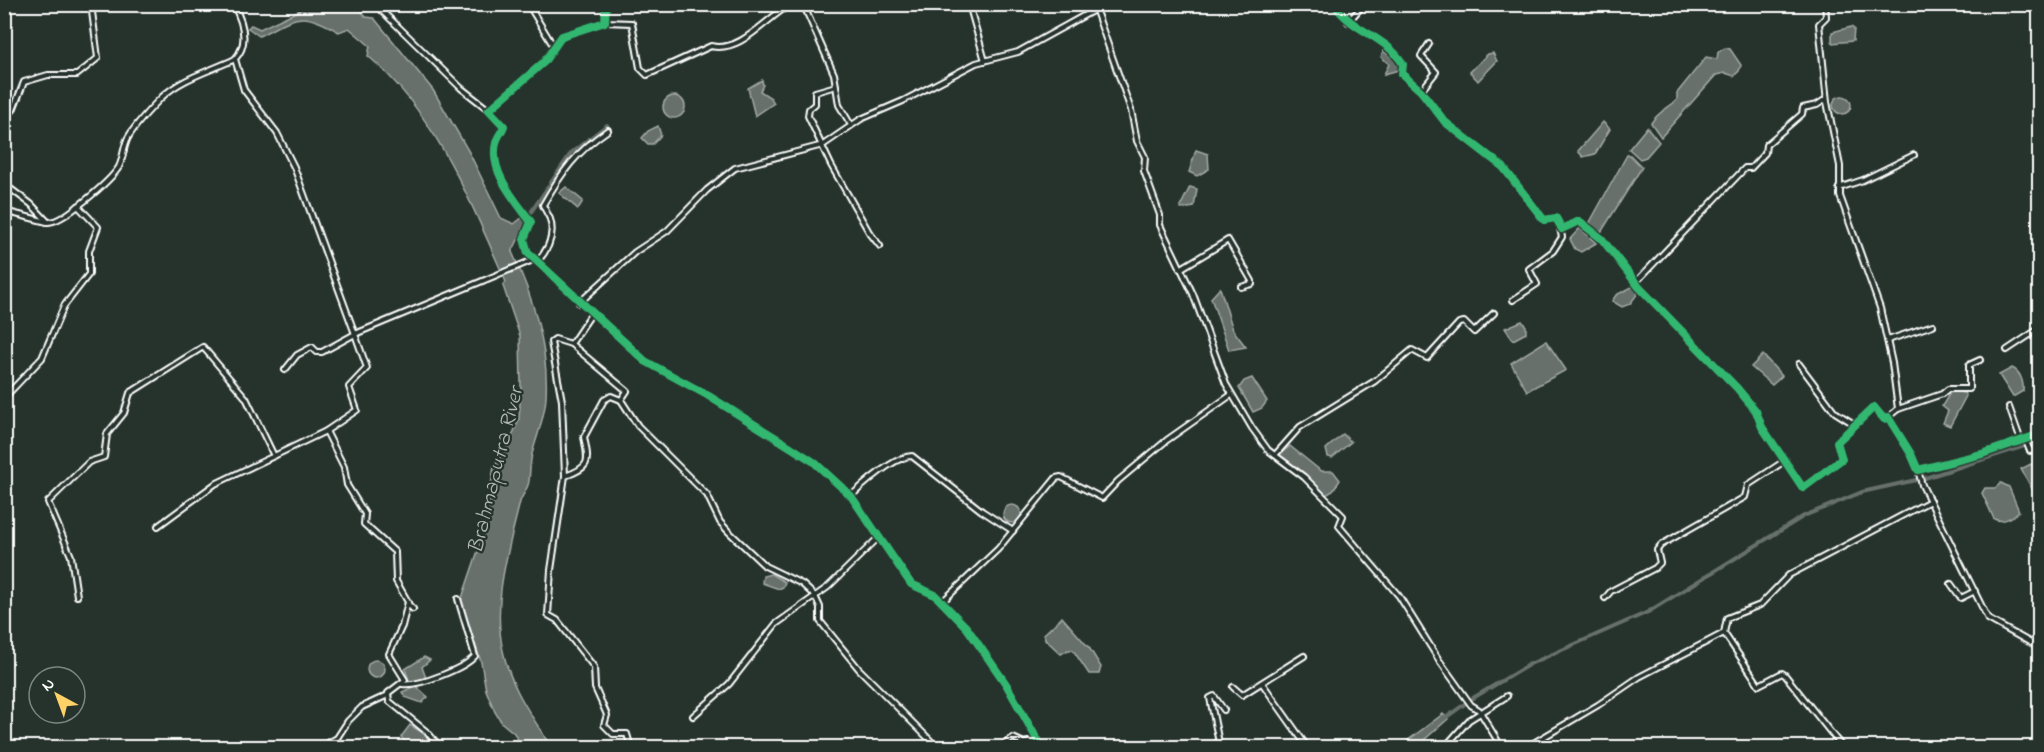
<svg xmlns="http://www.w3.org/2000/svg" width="2044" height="752" font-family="'Indie Flower',sans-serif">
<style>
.water{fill:#67706c;stroke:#a4a9a7;stroke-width:1.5}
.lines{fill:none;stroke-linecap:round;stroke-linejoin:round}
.canal{stroke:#67706c;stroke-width:4}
.minor-casing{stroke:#fff;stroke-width:8}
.minor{stroke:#26332d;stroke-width:4}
.cycleway-casing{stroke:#26332d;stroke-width:11}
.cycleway{stroke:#33b770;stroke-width:8}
.labels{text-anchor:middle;stroke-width:4.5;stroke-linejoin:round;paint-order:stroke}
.water-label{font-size:22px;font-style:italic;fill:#b3b8b6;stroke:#26332d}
</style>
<rect width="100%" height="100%" fill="#26332d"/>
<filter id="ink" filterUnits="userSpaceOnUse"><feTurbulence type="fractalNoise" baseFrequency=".0167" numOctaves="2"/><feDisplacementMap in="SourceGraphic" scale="12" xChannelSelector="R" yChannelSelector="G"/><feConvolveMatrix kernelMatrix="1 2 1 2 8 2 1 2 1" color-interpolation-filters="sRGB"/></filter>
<g filter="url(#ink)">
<g class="water">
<path d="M295 5H357L366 17 374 18 433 90 469 152 501 218 514 224 523 217 527 222 512 252C533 297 549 347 546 397 545 417 537 435 532 454 530 463 530 472 529 481 528 489 522 495 520 502 508 551 491 605 504 655 512 690 533 717 551 747H522L514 733 502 723 495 712 486 690 481 662 461 601 483 536 494 466 508 446 519 419 521 387 520 336 503 286 506 282C471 203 435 112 368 56L370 46 349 28 339 32C300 9 297 17 259 36L248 28 251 25 260 29 300 10Z"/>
<polygon points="1851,27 1854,29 1853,41 1832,43 1832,32"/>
<path d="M1725 48 1730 49 1741 65 1739 71 1734 76 1725 73 1716 75 1661 137 1651 123C1659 111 1667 109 1677 100V93L1706 57 1717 59 1718 52Z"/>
<polygon points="1383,51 1398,62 1399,70 1384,74 1389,64 1381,57"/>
<polygon points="1493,53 1497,61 1478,81 1470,72 1488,54"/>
<polygon points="762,80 763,85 760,91 771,98 774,103 755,116 748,88"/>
<circle cx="1842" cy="105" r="9"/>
<circle cx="674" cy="107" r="11"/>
<polygon points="1603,122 1610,129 1595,154 1583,157 1578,151"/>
<polygon points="658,126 661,135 653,144 648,144 642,138 648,131"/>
<polygon points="1647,127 1659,142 1646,157 1640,159 1629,149"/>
<polygon points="1196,150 1208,154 1209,169 1197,176 1189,172"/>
<polygon points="1627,155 1630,155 1642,167 1600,234 1592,229 1590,222"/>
<polygon points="566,187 583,201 578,209 559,193"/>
<polygon points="1190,187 1197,189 1194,207 1182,209 1180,207"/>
<polygon points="1580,228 1596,243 1581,252 1575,249 1570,239"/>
<polygon points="1634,286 1638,293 1630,304 1622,307 1612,301 1616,295"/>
<polygon points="1220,288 1233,330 1246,347 1229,350 1211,298"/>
<polygon points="1522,321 1526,326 1526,333 1513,340 1505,328"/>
<polygon points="1546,341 1566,370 1527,391 1511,363"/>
<polygon points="1763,355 1782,376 1772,385 1751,367"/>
<path d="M2012 368C2020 371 2024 382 2023 391L2013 397 1999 375Z"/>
<polygon points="1252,378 1267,401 1262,408 1253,412 1239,388 1244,381"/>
<polygon points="1951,391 1964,393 1966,396 1950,426 1943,423 1948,411 1942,406"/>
<polygon points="1343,434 1351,442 1332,458 1328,457 1326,449"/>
<polygon points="1290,446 1321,471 1333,471 1340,480 1333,491 1324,496 1302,473 1280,459 1279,455"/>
<polygon points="2031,464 2039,474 2039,491 2035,494 2021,469"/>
<path d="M2001 483 2009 487 2019 511C2012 518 2003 523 1994 519L1982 493 1985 488H1995Z"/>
<circle cx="1012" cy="514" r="9"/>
<polygon points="771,574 785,582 783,587 779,589 762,583 763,576"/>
<polygon points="1062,617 1090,649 1101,667 1099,674 1089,674 1073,650 1068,650 1061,654 1045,639 1044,634"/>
<polygon points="424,657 430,660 422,667 426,678 410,683 405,669"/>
<circle cx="376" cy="669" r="9"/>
<polygon points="416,686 428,697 422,703 405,697 402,692"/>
<polygon points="1443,714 1448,719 1416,747 1399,747"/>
<polygon points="410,725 428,736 429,739 420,747 405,747 406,743 401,737"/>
</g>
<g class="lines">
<g class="canal">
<polyline points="527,218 571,153 607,125"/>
<polyline points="1444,719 1473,698 1530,664 1648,612 1804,516 1862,492 1925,478 2040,441"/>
</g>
<defs>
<g id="minor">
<path d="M233 4C243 22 250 43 235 59L244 90 277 133 294 167 355 334 322 352H317L312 347 297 355 285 370"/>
<polyline points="375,4 461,88 489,110"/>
<polyline points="528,4 554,47"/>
<path d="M606 4 605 22 562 36 544 62 489 110 504 126C502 132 497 137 496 143 489 172 515 200 531 222L524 239 528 253 645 361 707 395 789 446 814 462 851 496 911 584 935 595 967 628 1006 684 1042 748"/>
<polyline points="803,4 834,74 836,86 815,92 815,104 809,109 808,116 831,165 869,232 880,246"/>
<polyline points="969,4 985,61"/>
<polyline points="1096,4 1096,11 1131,110 1137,141 1145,157 1144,171 1160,215 1160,225 1193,294 1226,384 1252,428 1268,450 1304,477 1343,516 1339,526 1399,596 1439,660 1471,705 1479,710 1502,748"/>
<path d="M1334 4C1354 33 1385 35 1403 64L1402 74 1421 91 1445 122 1503 167 1544 220 1556 218 1562 229 1579 221 1602 239 1639 287 1737 388 1756 411 1762 427 1803 488 1842 459 1837 442 1874 407 1884 419 1888 417 1911 454 1918 470 1982 454 2040 434"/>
<polyline points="1825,4 1826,17 1819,24 1827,102 1840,166 1840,196 1880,308 1892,363 1898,409 1888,417"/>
<path d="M605 22 632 23 640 68 647 75 711 46C741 53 766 18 791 4"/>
<polyline points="1348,22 1364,4"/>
<polyline points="836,86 839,105 851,125"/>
<polyline points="1421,91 1436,72 1421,56 1429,44"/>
<polyline points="4,119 13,110 24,82 48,75 77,75 98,58 91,4"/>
<path d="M4 184 31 204 48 222C63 223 111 180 119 167 124 157 123 145 129 136 137 123 151 108 162 97 182 78 210 71 235 59"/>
<polyline points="1839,188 1863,180 1914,155"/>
<polyline points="4,211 47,222"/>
<path d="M537 262C548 250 555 235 550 219 548 214 545 210 543 205 561 173 577 151 608 130"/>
<polyline points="1180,269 1228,240 1252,281 1252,284 1241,287"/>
<polyline points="1636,282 1745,168 1751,168 1765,153 1766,145 1802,114 1803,108 1817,105 1826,99"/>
<polyline points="1513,300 1537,284 1529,269 1553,251 1562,237 1560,229"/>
<polyline points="579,303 635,252 667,231 707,190 735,168 823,145 861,119 903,101 976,63 1018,52 1105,4"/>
<path d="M592 313 571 344 627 391 621 400 611 396 604 400 584 437C589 462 591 467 565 476L551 570 548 615 557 620 594 667 595 688 607 715 604 725 613 734H627L631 748"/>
<polyline points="1888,340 1933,325"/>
<polyline points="2007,350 2040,328"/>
<polyline points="1799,364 1835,412 1854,424"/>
<polyline points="4,398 42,358 64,306 89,274 89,251 98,227 78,206"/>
<polyline points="621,400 638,426 707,495 720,522 728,531 765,566 802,584 815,596 820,607 820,621 859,669 938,748"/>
<polyline points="2009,407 2021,441"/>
<polyline points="1898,409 1942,394 1948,389 1969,389 1969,365 1980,360"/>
<polyline points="326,431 344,467 347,485 365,514 364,524 395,552 396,581 408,602 402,626 389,654 405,680 388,693 389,701 427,732 441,748"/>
<polyline points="2025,439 2030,451 2040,449"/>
<polyline points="1275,455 1300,427 1375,381 1412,350 1427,358 1459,323 1464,322 1474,332 1494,313"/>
<polyline points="274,456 326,431 357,410 349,387 367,368 355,334 533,260"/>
<polyline points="1918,470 1922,485 1988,619 2040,648"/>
<polyline points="565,476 562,401 551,342 555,339 571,344"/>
<path d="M851 496C864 484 895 456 912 456L982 511 1013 531"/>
<polyline points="1951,584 1961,598 1975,591"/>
<polyline points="77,596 71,556 48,502 89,462 104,457 107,434 124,413 130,393 203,347 246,398 274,456 215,484 158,526"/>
<polyline points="1605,598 1611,591 1655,568 1660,563 1657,550 1661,545 1745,497 1748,485 1786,460"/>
<polyline points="941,603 998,549 1056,478 1061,477 1102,498 1118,481 1167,440 1231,395"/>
<polyline points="408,604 413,609"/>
<polyline points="1724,633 1759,685 1782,673 1785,675 1843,748"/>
<polyline points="1262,683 1308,748"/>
<path d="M402 684C418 687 465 668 475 656L458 599"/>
<polyline points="1233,687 1242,695 1304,656"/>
<polyline points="693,716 729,684 776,624 828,587 879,537"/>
<polyline points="319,748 337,738 348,721 362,707 388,695"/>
<polyline points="999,748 1013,738 1024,743 1038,740"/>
<polyline points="1220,748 1210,698 1214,696 1224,710"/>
<polyline points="1444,748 1469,720 1507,696"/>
<polyline points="1525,748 1598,705 1639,677 1724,633 1727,618 1760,605 1789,575 1930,501"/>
</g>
</defs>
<use href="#minor" class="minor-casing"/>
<use href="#minor" class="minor"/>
<defs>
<g id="cycleway">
<path d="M606 4 605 22 562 36 544 62 489 110 504 126C502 132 497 137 496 143 489 172 515 200 531 222L524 239 528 253 645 361 707 395 789 446 814 462 851 496 911 584 935 595 967 628 1006 684 1042 748"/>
<path d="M1334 4C1354 33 1385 35 1403 64L1402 74 1421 91 1445 122 1503 167 1544 220 1556 218 1562 229 1579 221 1602 239 1639 287 1737 388 1756 411 1762 427 1803 488 1842 459 1837 442 1874 407 1884 419 1888 417 1911 454 1918 470 1982 454 2040 434"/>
</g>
</defs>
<use href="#cycleway" class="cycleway-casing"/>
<use href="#cycleway" class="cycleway"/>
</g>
</g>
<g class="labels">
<g class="water-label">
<text transform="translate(494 470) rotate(-76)" y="8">Brahmaputra River</text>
</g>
</g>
<rect width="2044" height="752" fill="none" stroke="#26332d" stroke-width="24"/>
<rect x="12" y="12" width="2020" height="728" fill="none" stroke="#fff" stroke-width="2" filter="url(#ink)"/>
<g transform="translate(57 695) rotate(319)"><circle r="28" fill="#26332d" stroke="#7d8581" stroke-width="1.5"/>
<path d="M0-4.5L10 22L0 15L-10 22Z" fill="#ffd166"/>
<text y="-9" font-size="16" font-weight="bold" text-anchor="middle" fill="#ffffff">N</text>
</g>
</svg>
